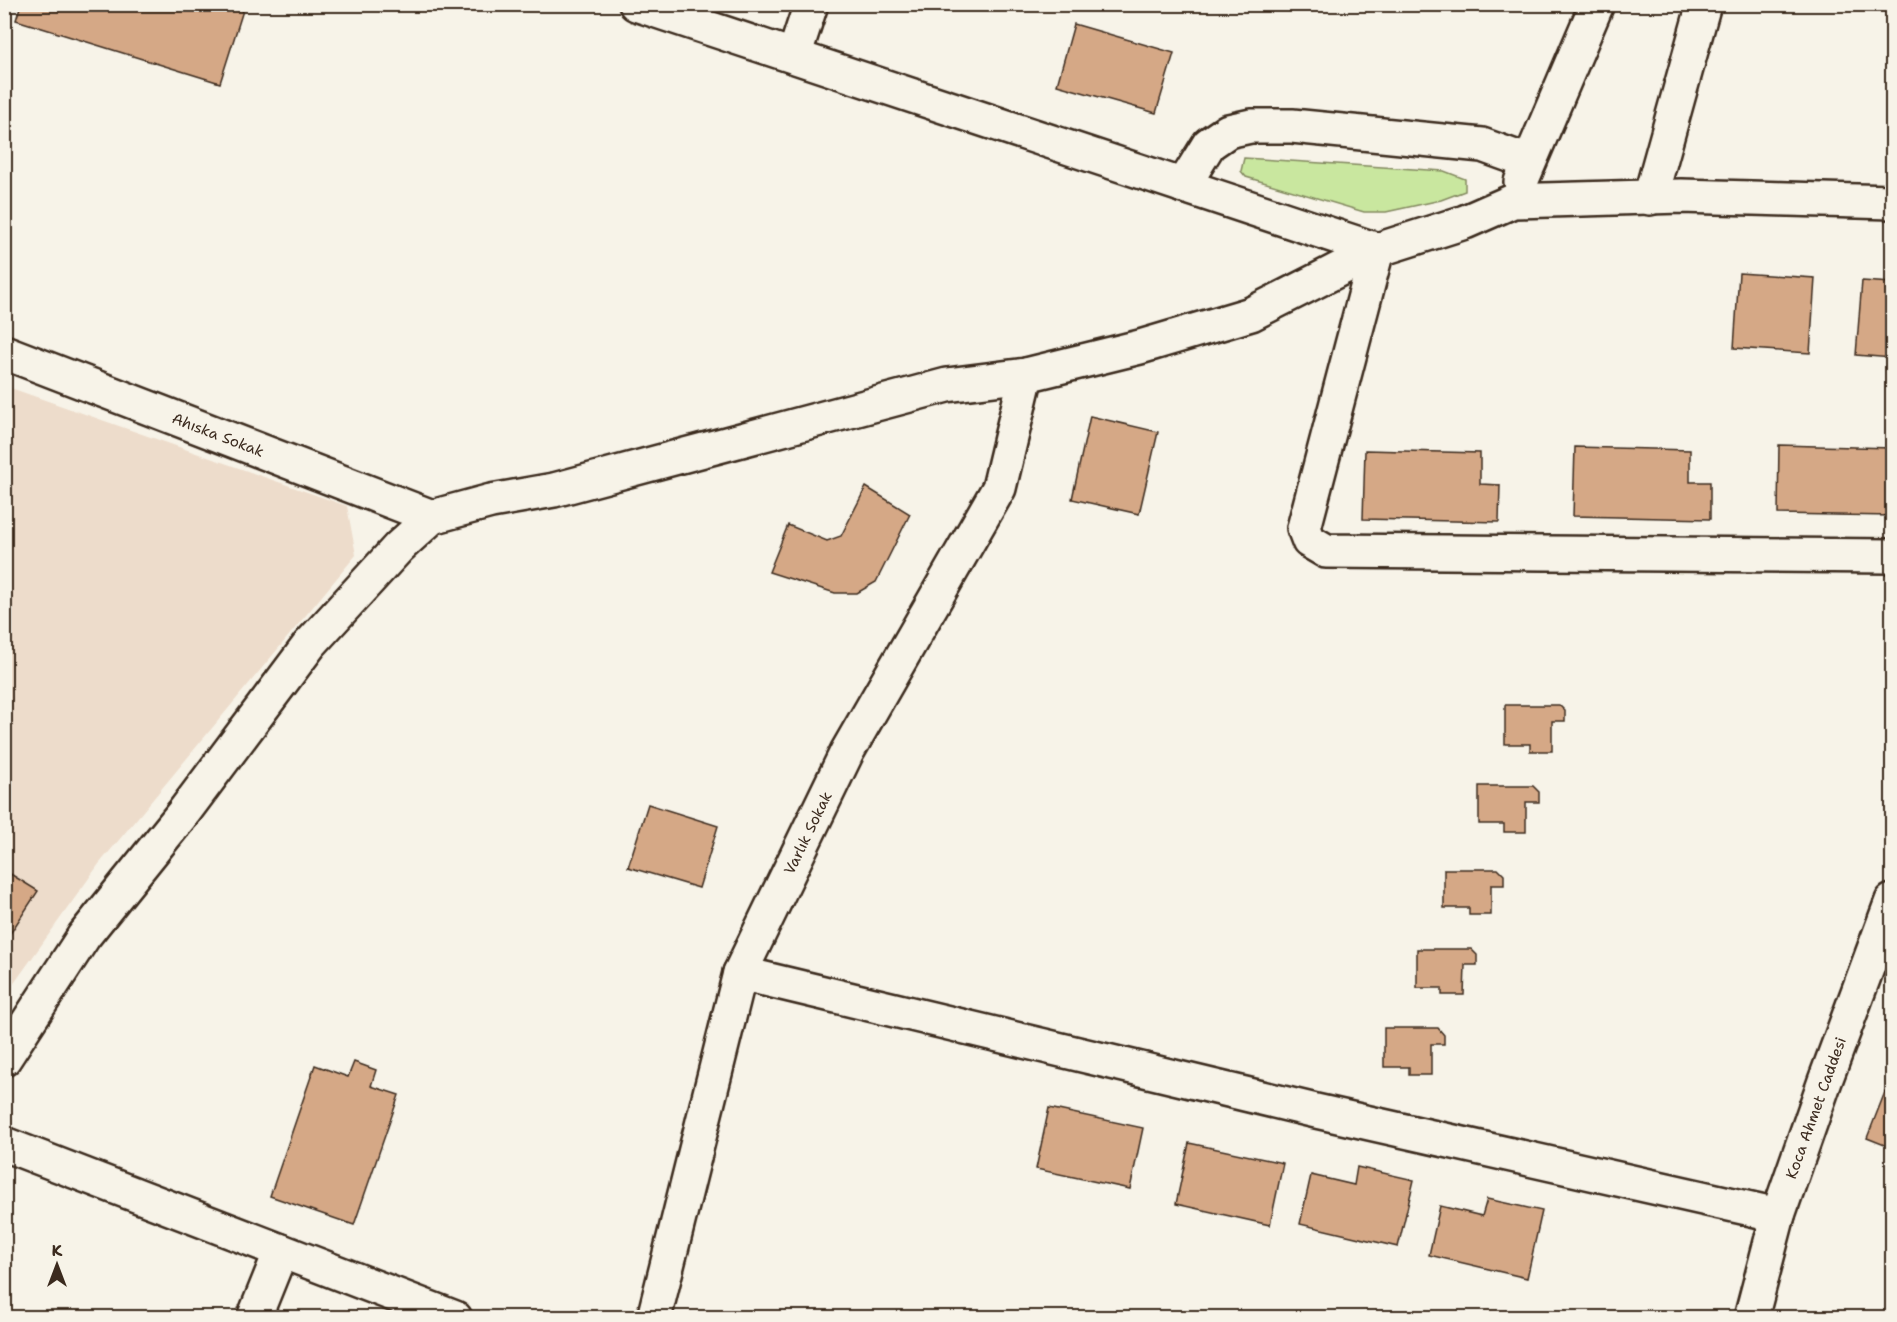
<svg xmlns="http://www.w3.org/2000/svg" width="1897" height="1322" font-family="'Shantell Sans',sans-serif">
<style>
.built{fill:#eddccb}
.green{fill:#c9e79f;stroke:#82885e;stroke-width:1.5}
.building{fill:#d5a886;stroke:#3b2a1e;stroke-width:1.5}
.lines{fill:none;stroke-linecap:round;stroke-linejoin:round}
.minor-casing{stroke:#3b2a1e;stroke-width:38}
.minor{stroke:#f7f3e8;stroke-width:33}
.labels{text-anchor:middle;stroke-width:4.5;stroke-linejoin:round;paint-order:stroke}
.street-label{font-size:15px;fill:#3b2a1e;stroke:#f7f3e8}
</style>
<rect width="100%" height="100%" fill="#f7f3e8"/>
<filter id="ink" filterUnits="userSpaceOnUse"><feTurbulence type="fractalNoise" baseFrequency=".0167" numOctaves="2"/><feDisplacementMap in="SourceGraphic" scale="12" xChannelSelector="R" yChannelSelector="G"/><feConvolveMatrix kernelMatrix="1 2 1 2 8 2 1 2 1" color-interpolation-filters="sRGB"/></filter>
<g filter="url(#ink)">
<polygon class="built" points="5,386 347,506 356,555 99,864 5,996"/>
<polygon class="green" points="1244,158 1444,171 1465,179 1465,191 1441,200 1386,212 1364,212 1246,177 1241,171"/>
<g class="building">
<polygon points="21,4 245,4 220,83 16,20"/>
<polygon points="1074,24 1174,53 1156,113 1057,85"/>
<polygon points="1739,273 1815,278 1810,353 1734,348"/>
<polygon points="1862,281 1892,283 1892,358 1856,355"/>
<polygon points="1090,416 1158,432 1139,514 1072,499"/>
<polygon points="1779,445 1892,448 1892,516 1778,514"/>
<polygon points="1575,447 1690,450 1690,482 1710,482 1710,519 1573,516"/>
<polygon points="1365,450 1480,453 1480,484 1500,485 1499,522 1363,519"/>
<polygon points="866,487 910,514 876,582 857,593 835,593 769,572 788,525 827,541 841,536"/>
<polygon points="1505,705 1559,705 1565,711 1565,721 1552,721 1552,751 1530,751 1530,744 1505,744"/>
<polygon points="1479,786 1533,786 1539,792 1539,802 1526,802 1526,832 1504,832 1504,824 1479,824"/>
<polygon points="648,804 718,826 699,888 628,867"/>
<polygon points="1444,869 1498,869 1504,875 1504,885 1491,885 1491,915 1469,915 1469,908 1444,908"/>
<polygon points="4,870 38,891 4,943"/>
<polygon points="1417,949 1471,949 1477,955 1477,965 1465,965 1464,995 1442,995 1442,988 1417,988"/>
<polygon points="1384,1028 1438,1028 1444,1035 1444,1044 1431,1044 1431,1075 1409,1075 1409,1067 1384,1067"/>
<polygon points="354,1062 376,1070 371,1086 399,1095 354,1225 270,1196 315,1065 348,1077"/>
<polygon points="1885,1092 1892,1095 1892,1148 1867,1138"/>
<polygon points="1049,1108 1143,1128 1130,1189 1036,1169"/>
<polygon points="1189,1143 1283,1163 1270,1225 1176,1204"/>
<polygon points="1357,1167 1414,1180 1398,1247 1300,1224 1311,1175 1354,1185"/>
<polygon points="1487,1199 1542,1211 1527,1278 1429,1255 1440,1206 1482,1216"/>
</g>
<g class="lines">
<defs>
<g id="minor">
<polyline points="636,4 1377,250 1304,528 1309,541 1326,551 1892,556"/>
<polyline points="794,56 811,4"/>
<polyline points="1521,182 1597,4"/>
<polyline points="1183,186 1209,144 1228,131 1251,126 1292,126 1482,145 1529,162"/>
<polyline points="1650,198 1704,4"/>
<polyline points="4,352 432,517"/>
<polyline points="740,973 1316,1111 1778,1215"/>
<polyline points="4,1059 84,936 184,812 310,644 399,547 432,517 491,501 554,490 947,385 1026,375 1140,347 1251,314 1377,250 1465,222 1513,201 1681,196 1892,202"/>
<polyline points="4,1144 455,1318"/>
<polyline points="254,1318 281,1251"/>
<polyline points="654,1318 740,973 847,752 999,488 1026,375"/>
<polyline points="1751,1318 1778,1215 1825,1081 1892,901"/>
</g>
</defs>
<use href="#minor" class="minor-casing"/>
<use href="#minor" class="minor"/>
</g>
</g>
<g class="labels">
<g class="street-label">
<text transform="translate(218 435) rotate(21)" y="5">Ahıska Sokak</text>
<text transform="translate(808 833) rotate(-64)" y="5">Varlık Sokak</text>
<text transform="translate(1816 1108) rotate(-70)" y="5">Koca Ahmet Caddesi</text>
</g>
</g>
<rect width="1897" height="1322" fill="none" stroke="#f7f3e8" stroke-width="24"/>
<rect x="12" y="12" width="1873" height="1298" fill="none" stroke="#3b2a1e" stroke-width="2" filter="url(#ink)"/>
<g transform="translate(57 1265)" stroke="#f7f3e8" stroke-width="4.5" paint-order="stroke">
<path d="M0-4.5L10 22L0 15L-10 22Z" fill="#3b2a1e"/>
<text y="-9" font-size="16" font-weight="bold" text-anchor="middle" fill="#3b2a1e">K</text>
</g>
</svg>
